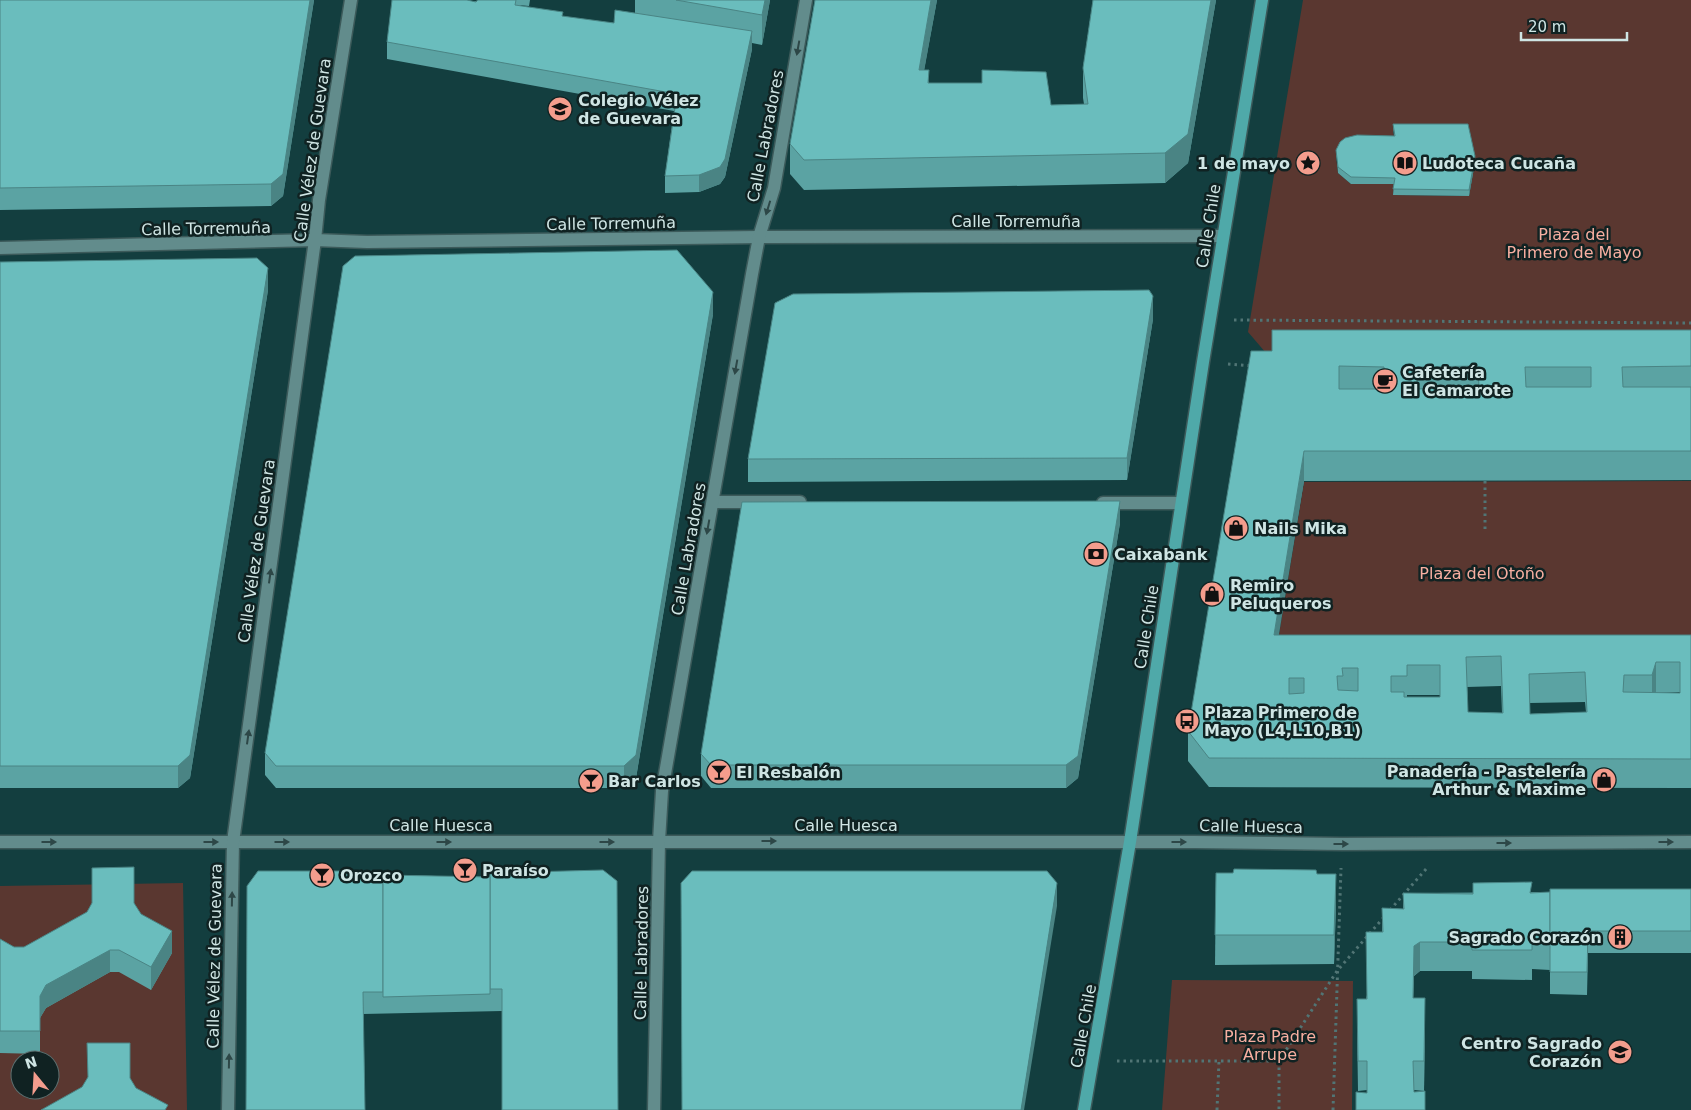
<svg xmlns="http://www.w3.org/2000/svg" width="1691" height="1110" font-family="'DejaVu Sans',sans-serif">
<style>
.green{fill:#5a3730;fill-rule:evenodd}
.lines{fill:none;stroke-linecap:round;stroke-linejoin:round}
.minor-casing{stroke:#3c5a5a;stroke-width:15}
.major-casing{stroke:#3c5a5a;stroke-width:15}
.path{stroke:#517575;stroke-width:3;stroke-dasharray:2.5 4;stroke-linecap:butt}
.minor{stroke:#628c8c;stroke-width:12}
.major{stroke:#4fa9a9;stroke-width:12}
.wall{fill:#5ba3a3;fill-rule:evenodd}
.shaded-wall{fill:#4a8484}
.building{fill:#6abdbd;stroke:#4a8484;fill-rule:evenodd}
.oneway{fill:#2d4747}
.labels{text-anchor:middle;stroke-width:5;stroke-linejoin:round;paint-order:stroke}
.poi-label{font-size:16px;font-weight:bold;fill:#cfe5e4;stroke:#102222;text-anchor:start}
.street-label{font-size:16px;fill:#cfe5e4;stroke:#102222}
.park-label{font-size:16px;fill:#f8afa1;stroke:#102222}
</style>
<rect width="100%" height="100%" fill="#133e3f"/>
<g class="green">
<path d="M1303 0H1691V359L1272 360 1248 332ZM1468 130 1475 162 1469 196 1393 195 1395 184H1351L1338 173 1336 157 1395 142 1393 131Z"/>
<polygon points="1691,481 1691,664 1274,665 1304,482"/>
<path d="M183 883 187 1110H0V886ZM20 1060H50V1090H20Z"/>
<polygon points="1172,980 1353,981 1352,1110 1162,1110"/>
</g>
<g class="lines">
<defs>
<g id="minor">
<polyline points="0,248 315,240 367,242 759,237 1223,236"/>
<polyline points="713,502 800,502"/>
<polyline points="1103,503 1181,503"/>
<polyline points="0,842 1195,842 1342,844 1691,842"/>
<polyline points="228,1110 233,842 315,240 319,200 351,0"/>
<polyline points="654,1110 659,841 662,791 752,274 759,237 774,188 806,0"/>
</g>
<polyline id="major" points="1084,1110 1130,842 1203,362 1262,0"/>
</defs>
<use href="#minor" class="minor-casing"/>
<use href="#major" class="major-casing"/>
<g class="path">
<polyline points="1234,320 1691,323"/>
<polyline points="1228,364 1252,366"/>
<polyline points="1485,481 1485,529"/>
<polyline points="1390,910 1427,868"/>
<polyline points="1117,1061 1279,1061 1337,971 1384,917"/>
<polyline points="1279,1061 1279,1110"/>
<polyline points="1217,1110 1219,1061"/>
<polyline points="1333,1110 1341,868"/>
</g>
<use href="#minor" class="minor"/>
<use href="#major" class="major"/>
</g>
<g class="wall">
<polygon points="0,0 314,0 283,196 271,206 0,210"/>
<polygon points="476,0 530,0 529,6 518,5 563,17 614,23 635,13 635,0 770,0 762,45 752,43 752,49 725,177 720,184 699,192 665,193 665,176 674,111 387,59 387,42 478,0"/>
<polygon points="815,0 937,0 924,70 929,83 1051,105 1084,104 1083,98 1083,68 1093,0 1216,0 1188,163 1165,183 804,190 790,174 790,144"/>
<polygon points="1393,124 1475,162 1469,196 1393,195 1394,184 1351,184 1338,173 1336,150 1394,136"/>
<polygon points="0,262 268,290 190,778 178,788 0,788"/>
<polygon points="713,314 636,778 624,788 276,788 265,775 265,753"/>
<polygon points="1153,319 1127,480 748,482 748,459"/>
<path d="M1691 330V480L1304 481 1278 635H1691V788L1209 787 1188 761V731L1272 351ZM1501 686 1502 713 1468 712 1467 687ZM1656 692H1680V693ZM1407 695H1440V697H1407ZM1585 702 1586 712 1530 714V703Z"/>
<polygon points="1120,523 1078,778 1066,788 711,788 701,776 701,754"/>
<polygon points="92,868 134,904 141,914 172,953 151,990 119,972 110,972 46,1008 40,1018 40,1054 0,1053 0,939 14,947 24,947 87,912 92,903"/>
<polygon points="1216,873 1317,874 1336,904 1334,964 1215,965"/>
<polygon points="383,875 490,877 618,1110 502,1011 363,1014 246,1110"/>
<polygon points="1550,889 1691,889 1691,953 1588,953 1587,995 1550,994"/>
<polygon points="1550,892 1550,970 1532,969 1532,980 1472,979 1472,971 1420,971 1414,976 1413,998 1425,1028 1424,1091 1414,1090 1414,1092 1367,1093 1367,1090 1358,1091 1357,1028 1366,999 1382,932 1382,908 1403,909 1403,893"/>
</g>
<g class="shaded-wall">
<polygon points="310,0 314,0 283,196 271,206 271,184"/>
<polygon points="765,0 770,0 762,45 762,15"/>
<polygon points="931,0 937,0 919,99 919,70"/>
<polygon points="1211,0 1216,0 1188,163 1165,183 1165,153"/>
<polygon points="752,31 752,49 725,177 720,184 699,192 699,175"/>
<polygon points="1475,156 1475,162 1469,196 1469,190"/>
<polygon points="268,268 268,290 190,778 178,788 178,766"/>
<polygon points="713,292 713,314 636,778 624,788 624,766"/>
<polygon points="1153,296 1153,319 1127,480 1127,458"/>
<polygon points="1304,451 1304,481 1274,665 1274,635"/>
<polygon points="1120,501 1120,523 1078,778 1066,788 1066,765"/>
<polygon points="1656,662 1656,692 1652,704 1652,675"/>
<polygon points="1336,874 1336,904 1334,964 1334,935"/>
<polygon points="1057,883 1057,906 1024,1110 1021,1110"/>
<polygon points="172,931 172,953 151,990 151,967"/>
<polygon points="1420,942 1420,971 1414,976 1413,1028 1414,946"/>
<polygon points="110,950 110,972 46,1008 40,1018 40,1054 40,996 46,985"/>
<polygon points="1425,998 1425,1028 1424,1091 1424,1061"/>
</g>
<g class="building">
<polygon points="0,0 310,0 283,174 271,184 0,188"/>
<polygon points="392,0 467,0 476,2 478,0 516,0 515,5 563,12 562,16 614,23 615,10 752,31 725,159 720,167 699,175 665,176 677,94 387,42"/>
<polygon points="676,0 765,0 762,15"/>
<polygon points="815,0 931,0 919,70 929,70 928,83 982,83 982,70 1046,72 1051,105 1088,104 1083,68 1093,0 1211,0 1188,134 1165,153 804,160 790,144"/>
<polygon points="1393,124 1468,124 1475,156 1469,190 1393,189 1395,178 1351,177 1338,167 1336,150 1340,142 1345,138 1357,135 1395,136"/>
<polygon points="677,250 713,292 636,755 624,766 276,766 265,753 343,266 355,256"/>
<polygon points="257,258 268,268 190,755 178,766 0,766 0,262"/>
<polygon points="1149,290 1153,296 1127,458 748,459 775,303 793,294"/>
<path d="M1272 330H1691V366L1622 367 1623 387H1691V451H1304L1274 635H1691V759L1209 758 1188 731 1251 351H1272ZM1339 366 1384 367 1385 389H1339ZM1478 366 1479 387 1417 389V367ZM1525 367H1591V387H1526ZM1501 656 1503 713 1468 712 1466 657ZM1656 662H1680V693L1623 692 1624 675H1652ZM1407 665H1440V697H1404V692H1391V676H1407ZM1342 668H1358V691L1338 690 1337 676H1343ZM1585 672 1587 712 1530 714 1529 674ZM1289 678H1304V693L1289 694Z"/>
<polygon points="1120,501 1078,756 1066,765 711,765 701,754 742,502"/>
<polygon points="134,867 134,903 141,914 172,931 151,967 119,950 110,950 46,985 40,996 40,1031 0,1031 0,939 14,947 24,947 87,912 92,903 92,868"/>
<polygon points="1234,869 1316,870 1317,874 1336,874 1334,935 1215,935 1216,873 1233,873"/>
<polygon points="603,870 617,881 618,1110 502,1110 502,989 490,989 490,873"/>
<polygon points="258,871 383,871 383,992 363,992 365,1110 246,1110 247,886"/>
<polygon points="692,871 1047,871 1057,883 1021,1110 682,1110 681,883"/>
<polygon points="383,875 490,877 490,994 383,997"/>
<polygon points="1532,882 1530,893 1550,892 1550,940 1532,939 1532,950 1472,950 1472,942 1420,942 1414,946 1413,998 1425,998 1424,1061 1413,1061 1414,1092 1425,1091 1425,1110 1356,1110 1356,1092 1367,1093 1367,1061 1358,1061 1357,999 1367,999 1366,932 1383,932 1382,908 1404,909 1403,893 1473,894 1473,883"/>
<polygon points="1550,889 1691,889 1691,931 1588,931 1587,972 1550,972"/>
<polygon points="87,1043 130,1043 130,1078 136,1088 168,1105 165,1110 41,1110 82,1087 88,1077"/>
</g>
<defs><path id="oneway-solid" d="M-6-.8H1V-3.2L6.5 0L1 3.2V.8H-6Z" transform="scale(1.25)"/></defs>
<g class="oneway">
<use href="#oneway-solid" transform="translate(798 48) rotate(100)"/>
<use href="#oneway-solid" transform="translate(768 208) rotate(107)"/>
<use href="#oneway-solid" transform="translate(736 367) rotate(100)"/>
<use href="#oneway-solid" transform="translate(708 527) rotate(100)"/>
<use href="#oneway-solid" transform="translate(270 576) rotate(-82)"/>
<use href="#oneway-solid" transform="translate(248 737) rotate(-82)"/>
<use href="#oneway-solid" transform="translate(769 841)"/>
<use href="#oneway-solid" transform="translate(49 842)"/>
<use href="#oneway-solid" transform="translate(211 842)"/>
<use href="#oneway-solid" transform="translate(282 842)"/>
<use href="#oneway-solid" transform="translate(444 842)"/>
<use href="#oneway-solid" transform="translate(607 842)"/>
<use href="#oneway-solid" transform="translate(1179 842)"/>
<use href="#oneway-solid" transform="translate(1666 842)"/>
<use href="#oneway-solid" transform="translate(1504 843)"/>
<use href="#oneway-solid" transform="translate(1341 844)"/>
<use href="#oneway-solid" transform="translate(232 899) rotate(-89)"/>
<use href="#oneway-solid" transform="translate(229 1061) rotate(-89)"/>
</g>
<defs>
<symbol id="school-disc" viewBox="-11 -11 22 22"><circle r="9.5" fill="#f49d8d" stroke="#102222"/><path d="M0-5L7-2L0 1L-7-2ZM-4 1L0 2.5L4 1V4Q0 6-4 4Z" fill="#111"/></symbol>
<symbol id="sight-disc" viewBox="-11 -11 22 22"><circle r="9.5" fill="#f49d8d" stroke="#102222"/><path d="M0-6L1.8-2.2L6-1.7L2.9 1.2L3.7 5.4L0 3.3L-3.7 5.4L-2.9 1.2L-6-1.7L-1.8-2.2Z" fill="#111"/></symbol>
<symbol id="library-disc" viewBox="-11 -11 22 22"><circle r="9.5" fill="#f49d8d" stroke="#102222"/><path d="M-6-4Q-3-5.5-.7-3.5V5Q-3 3-6 4ZM6-4Q3-5.5 .7-3.5V5Q3 3 6 4Z" fill="#111"/></symbol>
<symbol id="cafe-disc" viewBox="-11 -11 22 22"><circle r="9.5" fill="#f49d8d" stroke="#102222"/><path d="M-5.5-4.5H6V0H3Q3 3.5 0 3.5H-2.5Q-5.5 3.5-5.5 0ZM3-3.2v2h1.7v-2ZM-6 4.5H4V6H-6Z" fill="#111"/></symbol>
<symbol id="shop-disc" viewBox="-11 -11 22 22"><circle r="9.5" fill="#f49d8d" stroke="#102222"/><path d="M-5-2.5h2.3a2.7 3.5 0 0 1 5.4 0H5L5.5 6h-11ZM-1.5-2.5h3a1.5 2.3 0 0 0-3 0Z" fill="#111"/></symbol>
<symbol id="bank-disc" viewBox="-11 -11 22 22"><circle r="9.5" fill="#f49d8d" stroke="#102222"/><path d="M-6-4H6V4H-6ZM0-2.3a2.3 2.3 0 1 0 0 4.6a2.3 2.3 0 1 0 0-4.6Z" fill="#111"/></symbol>
<symbol id="bus-disc" viewBox="-11 -11 22 22"><circle r="9.5" fill="#f49d8d" stroke="#102222"/><path d="M-5-6H5V4H4V6H2V4H-2V6H-4V4H-5ZM-3.5-4V0h7V-4ZM-3.5 1.2v1.5H-2V1.2ZM2 1.2v1.5H3.5V1.2Z" fill="#111"/></symbol>
<symbol id="bar-disc" viewBox="-11 -11 22 22"><circle r="9.5" fill="#f49d8d" stroke="#102222"/><path d="M-6-5H6L.8 .8V4.5H3.5V6h-7V4.5H-.8V.8Z" fill="#111"/></symbol>
<symbol id="building-disc" viewBox="-11 -11 22 22"><circle r="9.5" fill="#f49d8d" stroke="#102222"/><path d="M-4-6H4V6H1V3H-1V6H-4ZM-2.5-4.3h1.7v1.8h-1.7ZM.8-4.3h1.7v1.8H.8ZM-2.5-1h1.7V.8h-1.7ZM.8-1h1.7V.8H.8Z" fill="#111"/></symbol>
</defs>
<g fill-rule="evenodd">
<use href="#school-disc" x="546" y="95" width="28" height="28"/>
<use href="#sight-disc" x="1294" y="149" width="28" height="28"/>
<use href="#library-disc" x="1391" y="149" width="28" height="28"/>
<use href="#cafe-disc" x="1371" y="367" width="28" height="28"/>
<use href="#shop-disc" x="1222" y="514" width="28" height="28"/>
<use href="#bank-disc" x="1082" y="540" width="28" height="28"/>
<use href="#shop-disc" x="1198" y="580" width="28" height="28"/>
<use href="#bus-disc" x="1173" y="707" width="28" height="28"/>
<use href="#bar-disc" x="705" y="758" width="28" height="28"/>
<use href="#shop-disc" x="1590" y="766" width="28" height="28"/>
<use href="#bar-disc" x="577" y="767" width="28" height="28"/>
<use href="#bar-disc" x="451" y="856" width="28" height="28"/>
<use href="#bar-disc" x="308" y="861" width="28" height="28"/>
<use href="#building-disc" x="1606" y="923" width="28" height="28"/>
<use href="#school-disc" x="1606" y="1038" width="28" height="28"/>
</g>
<g class="labels">
<g class="poi-label">
<text x="578" y="106">Colegio Vélez<tspan x="578" dy="18">de Guevara</tspan></text>
<text x="1290" y="169" text-anchor="end">1 de mayo</text>
<text x="1422" y="169">Ludoteca Cucaña</text>
<text x="1402" y="378">Cafetería<tspan x="1402" dy="18">El Camarote</tspan></text>
<text x="1254" y="534">Nails Mika</text>
<text x="1114" y="560">Caixabank</text>
<text x="1230" y="591">Remiro<tspan x="1230" dy="18">Peluqueros</tspan></text>
<text x="1204" y="718">Plaza Primero de<tspan x="1204" dy="18">Mayo (L4,L10,B1)</tspan></text>
<text x="1586" y="777" text-anchor="end">Panadería - Pastelería<tspan x="1586" dy="18">Arthur &amp; Maxime</tspan></text>
<text x="736" y="778">El Resbalón</text>
<text x="608" y="787">Bar Carlos</text>
<text x="482" y="876">Paraíso</text>
<text x="340" y="881">Orozco</text>
<text x="1602" y="943" text-anchor="end">Sagrado Corazón</text>
<text x="1602" y="1049" text-anchor="end">Centro Sagrado<tspan x="1602" dy="18">Corazón</tspan></text>
</g>
<g class="street-label">
<text transform="translate(765 136) rotate(-79)" y="6">Calle Labradores</text>
<text transform="translate(312 150) rotate(-82)" y="6">Calle Vélez de Guevara</text>
<text x="1016" y="227">Calle Torremuña</text>
<text transform="translate(611 223) rotate(-1)" y="6">Calle Torremuña</text>
<text transform="translate(1208 226) rotate(-81)" y="6">Calle Chile</text>
<text transform="translate(206 228) rotate(-1)" y="6">Calle Torremuña</text>
<text transform="translate(688 549) rotate(-80)" y="6">Calle Labradores</text>
<text transform="translate(256 551) rotate(-82)" y="6">Calle Vélez de Guevara</text>
<text transform="translate(1146 627) rotate(-81)" y="6">Calle Chile</text>
<text x="441" y="831">Calle Huesca</text>
<text x="846" y="831">Calle Huesca</text>
<text transform="translate(1251 826) rotate(1)" y="6">Calle Huesca</text>
<text transform="translate(641 953) rotate(-89)" y="6">Calle Labradores</text>
<text transform="translate(214 956) rotate(-89)" y="6">Calle Vélez de Guevara</text>
<text transform="translate(1083 1026) rotate(-80)" y="6">Calle Chile</text>
</g>
<g class="park-label">
<text x="1574" y="240">Plaza del<tspan x="1574" dy="18">Primero de Mayo</tspan></text>
<text x="1482" y="579">Plaza del Otoño</text>
<text x="1270" y="1042">Plaza Padre<tspan x="1270" dy="18">Arrupe</tspan></text>
</g>
</g>
<g transform="translate(35 1075) rotate(342)"><circle r="24" fill="#102222" stroke="#5c7070"/>
<path d="M0-4L9 19L0 12L-9 19Z" fill="#f49d8d"/>
<text y="-8" font-size="14" font-weight="bold" text-anchor="middle" fill="#cfe5e4">N</text>
</g>
<path d="M1521 32v8h106v-8" fill="none" stroke="#cfe5e4" stroke-width="2.5"/>
<text x="1528" y="32" font-size="15" fill="#cfe5e4" stroke="#102222" stroke-width="4" paint-order="stroke">20 m</text>
</svg>
